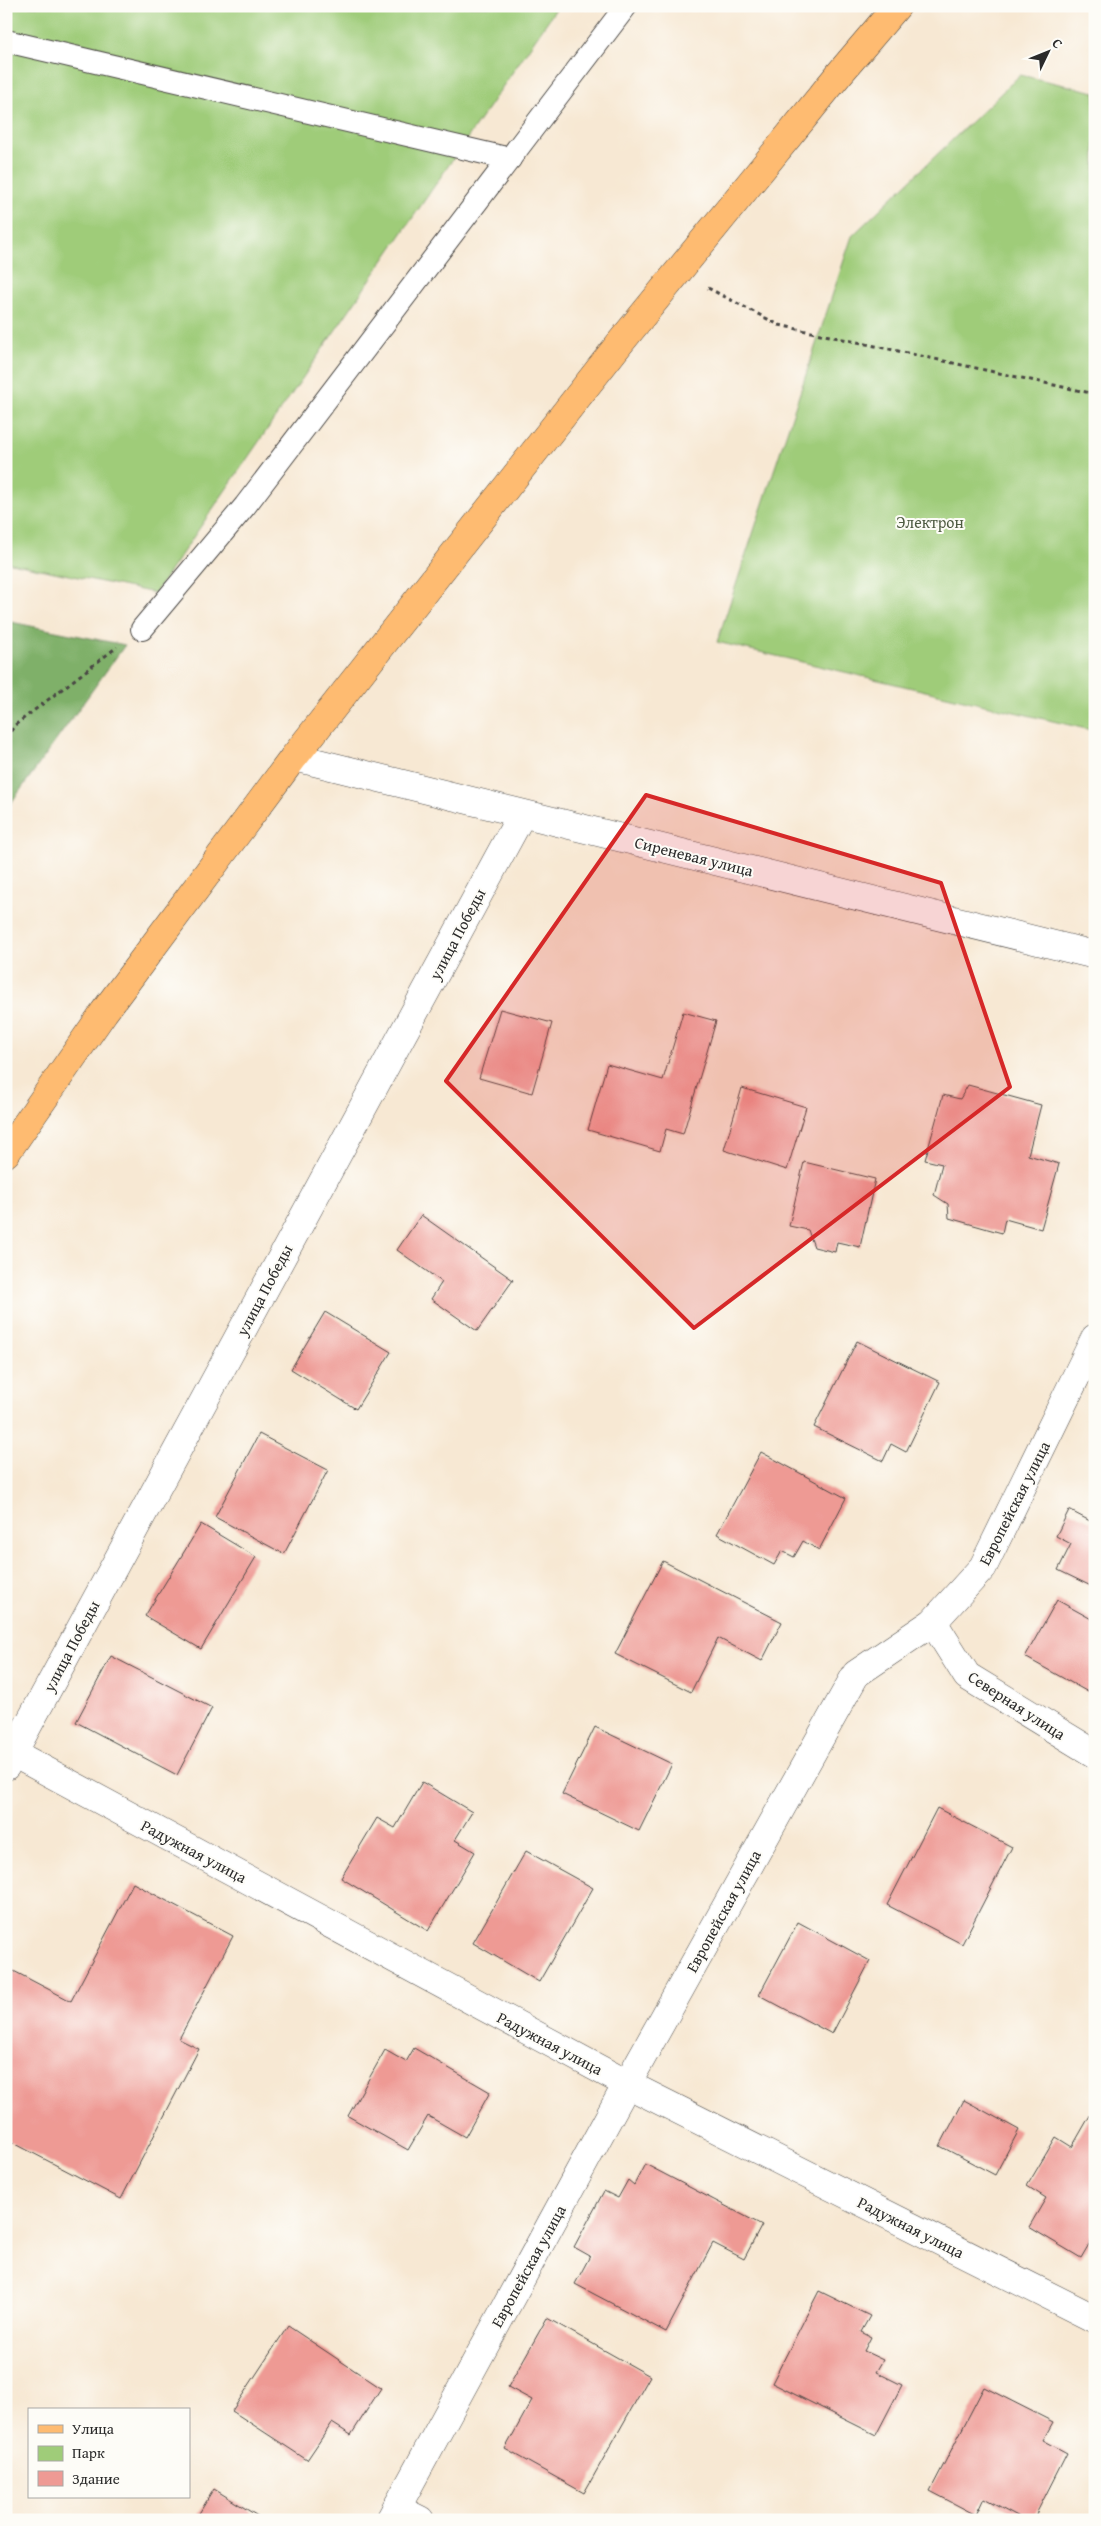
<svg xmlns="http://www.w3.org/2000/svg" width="1101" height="2526" font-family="'Gentium Book Plus',serif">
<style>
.green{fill:#9fcc79;stroke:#657c52}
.forest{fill:#7fb069;stroke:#556e4a}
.building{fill:#ee9a94}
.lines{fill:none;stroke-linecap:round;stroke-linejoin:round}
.service-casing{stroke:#4a4744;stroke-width:24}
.minor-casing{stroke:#4a4744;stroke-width:29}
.primary-casing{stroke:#4a4744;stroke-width:29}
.path{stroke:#4a4744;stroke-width:3;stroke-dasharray:4 4;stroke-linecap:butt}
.service{stroke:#fff;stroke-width:22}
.minor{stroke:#fff;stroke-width:28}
.primary{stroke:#febb71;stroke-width:28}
.marked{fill:#d62828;fill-opacity:0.2;stroke:#d62828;stroke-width:4;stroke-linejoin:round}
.labels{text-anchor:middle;stroke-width:4;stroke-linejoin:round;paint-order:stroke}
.park-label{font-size:16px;fill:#4e5b42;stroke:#fdfcf7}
.street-label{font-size:16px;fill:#2b2b2b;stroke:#fdfcf7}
</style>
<rect width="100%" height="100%" fill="#fdfcf7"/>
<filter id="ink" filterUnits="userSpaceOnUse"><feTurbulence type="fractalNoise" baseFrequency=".02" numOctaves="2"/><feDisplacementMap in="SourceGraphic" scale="10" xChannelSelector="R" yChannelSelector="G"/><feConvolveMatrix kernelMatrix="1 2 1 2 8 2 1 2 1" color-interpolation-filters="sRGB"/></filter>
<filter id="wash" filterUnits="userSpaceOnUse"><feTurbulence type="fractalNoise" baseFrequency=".0096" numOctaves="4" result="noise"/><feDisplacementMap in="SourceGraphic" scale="20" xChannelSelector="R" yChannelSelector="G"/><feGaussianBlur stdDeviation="1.12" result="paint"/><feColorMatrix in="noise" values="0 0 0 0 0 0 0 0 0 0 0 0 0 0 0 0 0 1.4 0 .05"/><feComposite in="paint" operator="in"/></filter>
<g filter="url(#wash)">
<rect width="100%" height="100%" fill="#f7e8d3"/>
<g class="green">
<polygon points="6,6 558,6 155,593 6,562"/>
<polygon points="1020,75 1095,92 1095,731 717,642 852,236"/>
</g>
<polygon class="forest" points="6,621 125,645 6,810"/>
<g id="blocks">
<g class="building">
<polygon points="500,1009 552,1023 532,1093 479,1078"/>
<polygon points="683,1012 716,1021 683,1134 666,1129 660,1151 588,1130 607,1064 663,1080"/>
<polygon points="968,1085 1041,1105 1028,1155 1059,1164 1041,1229 1005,1219 1002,1233 949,1218 948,1204 934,1195 942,1164 925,1160 943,1095 960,1099"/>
<polygon points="742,1088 806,1107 787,1170 724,1150"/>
<polygon points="804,1162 875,1179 860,1247 837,1242 835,1252 814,1247 808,1230 789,1226"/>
<polygon points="421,1215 513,1280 477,1331 431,1299 442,1282 397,1250"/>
<polygon points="325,1312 391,1352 356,1409 291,1369"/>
<polygon points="857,1341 940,1382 906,1452 891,1444 883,1461 814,1427"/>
<polygon points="259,1434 328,1470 284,1554 215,1517"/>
<polygon points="761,1452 846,1498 819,1550 803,1541 794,1557 782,1551 774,1565 717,1534"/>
<polygon points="1069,1510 1090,1521 1095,1518 1095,1588 1058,1570 1071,1544 1056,1536"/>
<polygon points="201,1524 256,1557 201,1649 145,1616"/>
<polygon points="663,1561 782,1622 762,1661 718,1638 691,1692 615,1654"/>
<polygon points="1057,1600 1095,1621 1095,1680 1088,1692 1025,1657"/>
<polygon points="111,1656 212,1708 177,1775 76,1722"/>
<polygon points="595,1727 672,1764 639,1831 562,1794"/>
<polygon points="422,1782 472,1812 455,1840 475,1852 428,1931 341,1878 377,1818 395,1828"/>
<polygon points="937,1808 1012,1847 962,1944 887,1905"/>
<polygon points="526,1851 593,1888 539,1982 473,1943"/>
<polygon points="133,1883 233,1936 179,2039 199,2049 121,2199 6,2139 6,1967 71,2001"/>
<polygon points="798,1922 870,1961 832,2034 759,1995"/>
<polygon points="414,2048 490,2092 465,2137 428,2116 408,2150 348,2116 385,2050 406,2062"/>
<polygon points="964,2100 1019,2130 995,2175 940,2146"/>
<polygon points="1092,2112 1095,2114 1095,2234 1081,2258 1029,2227 1046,2198 1027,2186 1056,2137 1072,2147"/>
<polygon points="645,2164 762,2225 744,2259 713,2243 666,2332 575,2284 590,2256 574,2247 604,2191 618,2198 628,2180 634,2185"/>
<polygon points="819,2291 870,2316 861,2332 871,2337 864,2351 883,2360 876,2372 902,2385 876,2435 772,2383"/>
<polygon points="547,2318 650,2376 584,2493 505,2449 532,2400 508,2387"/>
<polygon points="288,2326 381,2388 351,2435 332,2423 307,2460 232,2411"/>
<polygon points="984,2387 1053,2422 1043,2440 1067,2453 1033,2520 1025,2520 984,2498 976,2515 930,2491"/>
<polygon points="214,2489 264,2520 195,2520"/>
</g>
</g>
</g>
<g filter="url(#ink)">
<use href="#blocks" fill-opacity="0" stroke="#4a4744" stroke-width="1"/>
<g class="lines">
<defs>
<g id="service">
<polyline points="6,41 510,159"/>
<polyline points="142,629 245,506 626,6"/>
</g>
<g id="minor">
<polyline points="294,757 1095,955"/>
<polyline points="933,1622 967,1676 1095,1754"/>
<polyline points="13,1753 627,2084 1095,2319"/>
<polyline points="6,1766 522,814"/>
<polyline points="396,2508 420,2520"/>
<polyline points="390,2520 627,2084 856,1674 933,1622 983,1567 1095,1338"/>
</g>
<polyline id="primary" points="6,1153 104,1012 294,757 620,343 840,73 897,6"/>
</defs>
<use href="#service" class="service-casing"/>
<use href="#minor" class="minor-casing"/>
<use href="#primary" class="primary-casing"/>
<g class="path">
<polyline points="708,288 779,325 1095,394"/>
<polyline points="6,738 15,725 117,647"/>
</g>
<use href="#service" class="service"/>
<use href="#minor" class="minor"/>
<use href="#primary" class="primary"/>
</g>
</g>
<path class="marked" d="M646 795 941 883 1010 1087 694 1328 446 1081Z"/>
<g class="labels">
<g class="park-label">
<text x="930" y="528">Электрон</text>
</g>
<g class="street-label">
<text transform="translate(694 856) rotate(14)" y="6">Сиреневая улица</text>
<text transform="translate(457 934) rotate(-62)" y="6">улица Победы</text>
<text transform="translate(264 1290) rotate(-62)" y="6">улица Победы</text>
<text transform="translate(1014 1503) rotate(-63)" y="6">Европейская улица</text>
<text transform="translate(71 1646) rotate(-62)" y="6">улица Победы</text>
<text transform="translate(1017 1705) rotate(33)" y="6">Северная улица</text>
<text transform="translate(194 1851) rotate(28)" y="6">Радужная улица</text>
<text transform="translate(723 1911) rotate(-61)" y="6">Европейская улица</text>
<text transform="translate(550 2043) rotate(28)" y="6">Радужная улица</text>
<text transform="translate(911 2227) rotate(27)" y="6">Радужная улица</text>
<text transform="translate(528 2266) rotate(-61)" y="6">Европейская улица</text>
</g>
</g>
<rect width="1101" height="2526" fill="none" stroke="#fdfcf7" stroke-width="25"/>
<rect x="28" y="2408" width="162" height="90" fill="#fdfcf7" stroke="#a9a8a5"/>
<rect x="38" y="2425" width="25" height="8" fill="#febb71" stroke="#a9a8a5"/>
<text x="72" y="2434" font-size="15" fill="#2b2b2b">Улица</text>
<rect x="38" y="2446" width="25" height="15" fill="#9fcc79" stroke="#a9a8a5"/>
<text x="72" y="2458" font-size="15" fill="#2b2b2b">Парк</text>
<rect x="38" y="2471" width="25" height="15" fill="#ee9a94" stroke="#a9a8a5"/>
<text x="72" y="2484" font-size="15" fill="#2b2b2b">Здание</text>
<g transform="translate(1048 52) rotate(47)" stroke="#fdfcf7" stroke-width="4" paint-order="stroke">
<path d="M0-4L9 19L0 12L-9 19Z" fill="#2b2b2b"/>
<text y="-8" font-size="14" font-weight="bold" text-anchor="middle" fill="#2b2b2b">С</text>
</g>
</svg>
